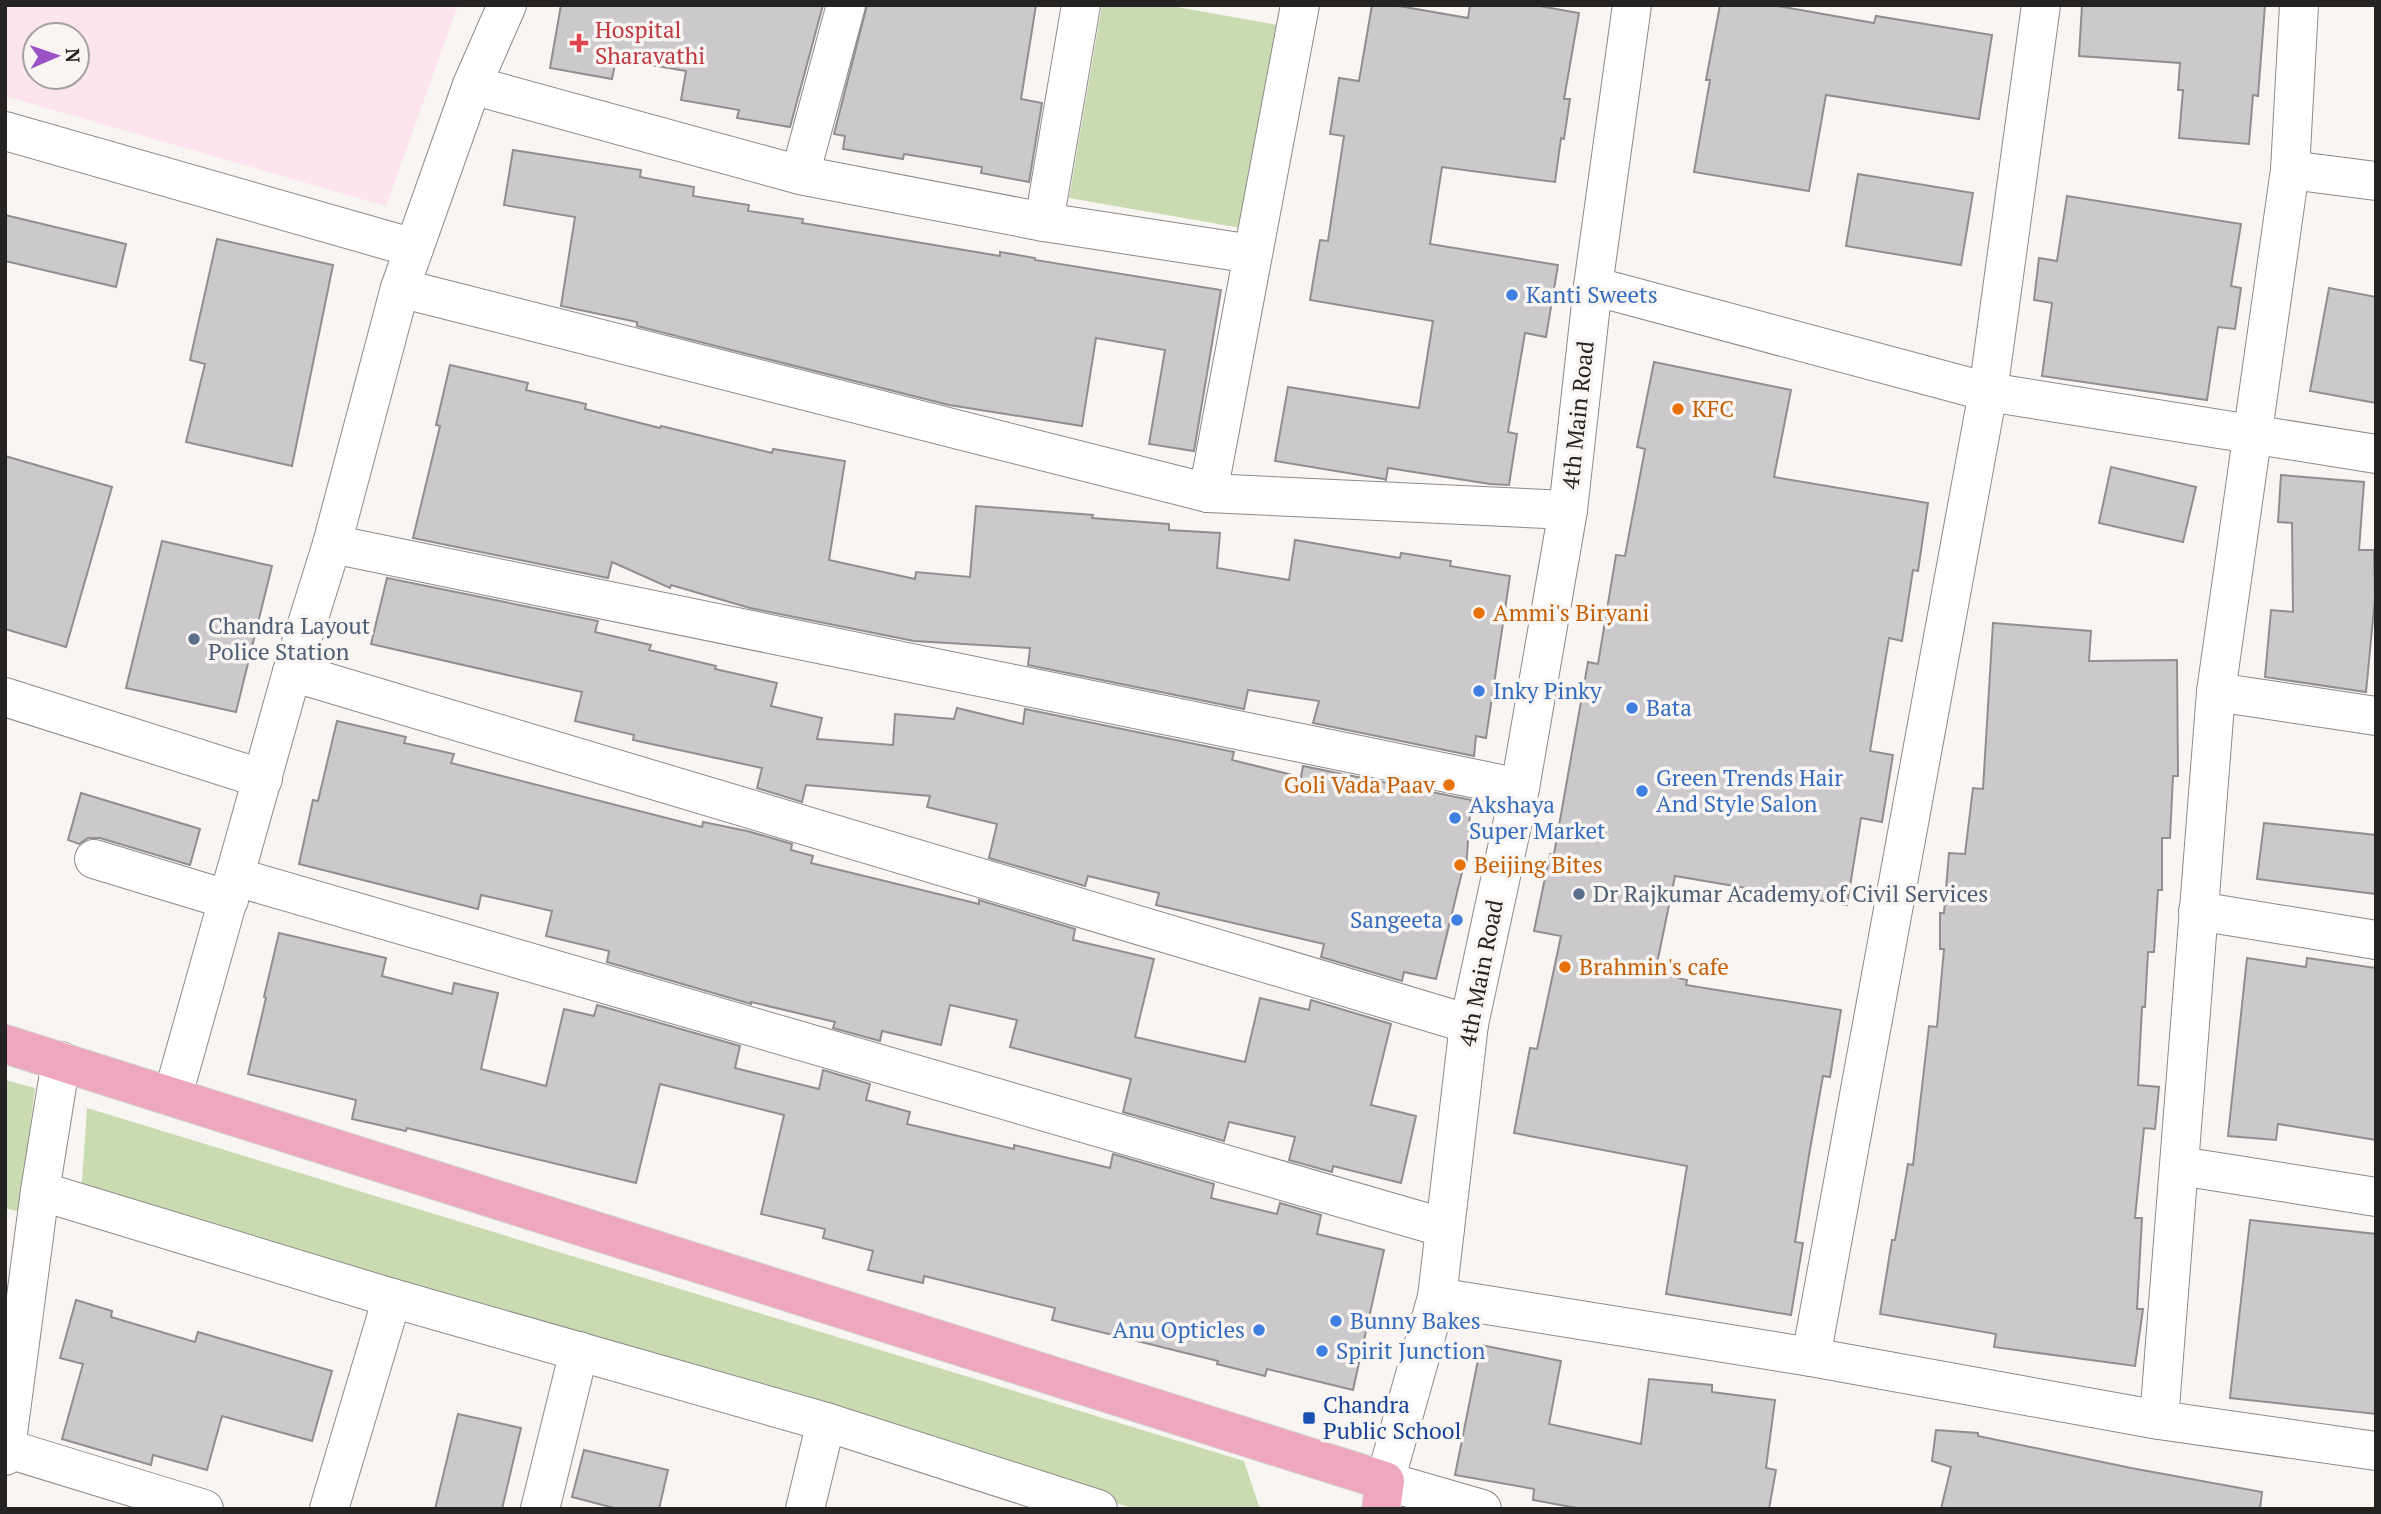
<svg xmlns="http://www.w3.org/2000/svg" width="2381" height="1514" font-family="'PT Serif',serif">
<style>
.industrial{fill:#fde4ee;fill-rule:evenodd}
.green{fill:#c9dcb1}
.building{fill:#cbc9cc;stroke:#918e91;stroke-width:2}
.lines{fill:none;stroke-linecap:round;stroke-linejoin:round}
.minor-casing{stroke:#8e8a89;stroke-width:40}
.major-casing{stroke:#d3d3d3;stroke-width:40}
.minor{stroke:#fff;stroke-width:38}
.major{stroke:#efa7be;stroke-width:38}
.health-dot{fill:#e0444e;stroke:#f9f5f3;stroke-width:2.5}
.shop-dot{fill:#3f7fe0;stroke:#f9f5f3;stroke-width:2.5}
.food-dot{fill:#e8710a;stroke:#f9f5f3;stroke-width:2.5}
.service-dot{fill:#5c6f8a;stroke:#f9f5f3;stroke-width:2.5}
.transit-dot{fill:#1a4fb4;stroke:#f9f5f3;stroke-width:2.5}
.labels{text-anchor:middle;stroke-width:7;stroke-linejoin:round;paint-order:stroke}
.health-label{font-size:23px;fill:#be3a42;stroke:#f9f5f3;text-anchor:start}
.shop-label{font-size:23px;fill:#366cbe;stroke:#f9f5f3;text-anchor:start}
.food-label{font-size:23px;fill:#c56008;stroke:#f9f5f3;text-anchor:start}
.street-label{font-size:23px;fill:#242322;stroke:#f9f5f3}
.service-label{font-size:23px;fill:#4e5e75;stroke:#f9f5f3;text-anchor:start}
.transit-label{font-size:23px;fill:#164399;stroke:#f9f5f3;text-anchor:start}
</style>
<rect width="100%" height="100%" fill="#f9f5f3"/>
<path class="industrial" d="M5 5H458L386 206 5 96ZM35 35H77V77H35Z"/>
<g class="green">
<polygon points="1102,5 1166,5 1283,26 1247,229 1069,198"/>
<polygon points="5,1080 35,1088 20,1212 5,1208"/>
<polygon points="87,1108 1244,1461 1260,1509 1136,1509 617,1353 81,1196"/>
</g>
<g class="building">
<polygon points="561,5 823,5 790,127 737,118 739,110 681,100 686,71 616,59 612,79 550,68"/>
<polygon points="867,5 1036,5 1021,99 1042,103 1029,182 981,173 982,167 904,154 903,159 843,149 845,136 834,134"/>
<polygon points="1372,5 1393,5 1468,18 1470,5 1534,5 1579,13 1564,99 1570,99 1564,139 1561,138 1555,182 1442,167 1430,244 1558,265 1546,337 1525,333 1508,432 1517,434 1509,485 1490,484 1388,468 1386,480 1384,479 1275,461 1288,387 1419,408 1433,321 1310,300 1320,240 1328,241 1344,136 1330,134 1339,78 1359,81"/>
<polygon points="1720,5 1772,5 1874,23 1876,16 1992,35 1979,119 1826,95 1809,191 1694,172 1710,80 1706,80"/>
<polygon points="2082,5 2265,5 2258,96 2253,95 2249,144 2179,138 2183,90 2178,90 2180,63 2079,56"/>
<polygon points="513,150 641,170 640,177 694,187 693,196 749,205 748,211 803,219 802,223 1000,256 1000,252 1035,258 1035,260 1221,290 1194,451 1149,444 1165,350 1096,338 1082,426 949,405 637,326 637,322 561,306 575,217 504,205"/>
<polygon points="1858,174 1973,193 1961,265 1846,246"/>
<polygon points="2067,196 2241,224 2231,286 2241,288 2235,329 2218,327 2207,400 2042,376 2052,303 2034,300 2039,258 2057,261"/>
<polygon points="5,215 126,244 116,287 5,261"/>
<polygon points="217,239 333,265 292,466 186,442 205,364 190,360"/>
<polygon points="2329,288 2376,297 2376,403 2310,391"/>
<polygon points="1654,362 1791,390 1774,477 1928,503 1918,571 1913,570 1902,641 1889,638 1870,751 1893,755 1882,822 1861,818 1847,905 1675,876 1655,973 1687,980 1686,985 1841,1010 1830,1077 1823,1076 1809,1155 1795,1242 1803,1243 1791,1315 1666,1294 1687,1166 1514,1133 1530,1048 1537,1049 1561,936 1534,931 1550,854 1554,854 1588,662 1598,664 1616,555 1625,556 1645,449 1637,447"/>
<polygon points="450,365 528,383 526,390 586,404 585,409 660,428 661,426 772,453 773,449 845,461 829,560 915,579 916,572 970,577 976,506 1093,515 1092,518 1169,524 1169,530 1220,533 1217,568 1289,580 1295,540 1400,558 1401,553 1451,561 1450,566 1510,576 1486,738 1476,736 1474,756 1313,723 1319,701 1248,690 1244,709 1028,665 1030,648 914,641 750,608 671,585 670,588 612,562 608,578 413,538 440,426 436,425"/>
<polygon points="5,456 112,487 66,647 5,629"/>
<polygon points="2111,467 2196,487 2183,542 2099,523"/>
<polygon points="2281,475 2364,482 2359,550 2374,550 2375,598 2366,692 2265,677 2271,610 2293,612 2292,523 2278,522"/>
<polygon points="162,541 272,566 236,712 126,688"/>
<polygon points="387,578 598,621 595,632 651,645 649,650 716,666 715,669 777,683 771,706 822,718 817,739 893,745 895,714 954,719 957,708 1023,724 1025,709 1234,752 1232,760 1301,777 1303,766 1471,800 1466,869 1463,868 1436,979 1404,972 1402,981 1321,957 1324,944 1156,905 1159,893 1088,876 1085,886 989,858 997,824 927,807 930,796 806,785 802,802 757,788 762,768 633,740 634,735 575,721 582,692 371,644"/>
<polygon points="1993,623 2091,631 2089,661 2177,660 2178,776 2173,776 2170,838 2162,838 2162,890 2158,890 2154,952 2148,952 2145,1007 2142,1007 2138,1085 2159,1087 2155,1129 2144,1128 2135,1218 2142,1218 2137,1309 2143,1309 2135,1366 1994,1347 1996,1334 1880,1314 1892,1240 1895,1240 1908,1164 1913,1165 1929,1026 1937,1027 1944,949 1940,949 1940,913 1944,913 1949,853 1965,854 1973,788 1983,789"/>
<polygon points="337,721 406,737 404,743 454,754 451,763 702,827 703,822 747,831 792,844 791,850 813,856 811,863 979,904 979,900 1075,929 1073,940 1154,959 1135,1037 1245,1062 1260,998 1309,1010 1311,1000 1391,1024 1371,1105 1416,1116 1401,1183 1333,1166 1332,1172 1289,1160 1295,1137 1229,1122 1224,1141 1123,1112 1131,1079 1010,1047 1017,1020 950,1005 941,1045 882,1031 880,1041 833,1028 835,1022 751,1002 751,1004 607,962 609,951 546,936 552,911 481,895 478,909 299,864 313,800 318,801"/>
<polygon points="81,793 200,829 190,865 100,838 88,838 79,844 68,840"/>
<polygon points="2264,823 2376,835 2376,894 2257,879"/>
<polygon points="279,933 386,958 382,976 452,994 454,983 498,993 481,1069 546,1086 564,1009 594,1016 597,1005 740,1046 735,1068 819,1089 823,1070 870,1084 866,1100 910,1112 907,1124 1014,1149 1014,1145 1110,1168 1113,1154 1214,1184 1211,1198 1277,1214 1280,1203 1321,1215 1317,1234 1384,1250 1353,1390 1267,1369 1265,1376 1217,1364 1218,1361 1052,1320 1055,1308 924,1276 923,1283 868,1270 873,1251 823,1238 825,1229 761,1214 784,1115 660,1084 636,1183 407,1128 406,1131 352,1119 356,1100 248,1074 266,998 264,997"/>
<polygon points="2247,958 2306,967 2307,958 2376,968 2376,1140 2278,1124 2276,1140 2228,1136"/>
<polygon points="2250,1220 2376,1234 2376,1414 2230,1398"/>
<polygon points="76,1300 112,1311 111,1317 195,1342 198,1332 332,1371 312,1441 222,1416 207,1470 153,1455 151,1465 62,1439 83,1364 60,1358"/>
<polygon points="1481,1345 1561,1361 1549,1424 1641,1444 1649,1379 1712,1385 1712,1392 1775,1400 1766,1468 1776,1470 1769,1509 1582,1509 1533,1500 1534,1489 1455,1475"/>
<polygon points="458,1414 521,1428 502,1509 435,1509"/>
<polygon points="1936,1430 1978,1433 1978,1436 2131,1468 2262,1492 2260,1509 1941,1509 1951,1467 1932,1461"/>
<polygon points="584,1450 668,1470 659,1509 618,1509 572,1497"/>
</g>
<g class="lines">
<defs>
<g id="minor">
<polyline points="472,85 800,175 1044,222 1252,254"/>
<polyline points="5,131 414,248"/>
<polyline points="2290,170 2376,181"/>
<polyline points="800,175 846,5"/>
<polyline points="1044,222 1081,5"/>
<polyline points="1593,286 1988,392 2376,454"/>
<polyline points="400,288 1208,493 1568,510"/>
<polyline points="1208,493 1300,5"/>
<polyline points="332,544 1520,788"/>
<polyline points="292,672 1469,1024"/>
<polyline points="2216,692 2376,716"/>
<polyline points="5,697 263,779"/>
<polyline points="94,859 229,900"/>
<polyline points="236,877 1445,1228"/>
<polyline points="2198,911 2376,940"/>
<polyline points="173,1095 292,672 332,544 400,288 472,85 507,5"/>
<polyline points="2180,1166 2376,1197"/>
<polyline points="40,1191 392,1298 826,1422 1098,1509"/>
<polyline points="1437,1297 1811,1357 2159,1420 2376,1451"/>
<polyline points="1811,1357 1988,392 2041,5"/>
<polyline points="2159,1420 2216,692 2290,170 2299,5"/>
<polyline points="5,1448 204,1509"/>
<polyline points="5,1456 40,1191 61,1061"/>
<polyline points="329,1509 392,1298"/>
<polyline points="540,1509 579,1351"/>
<polyline points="805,1509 826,1422"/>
<polyline points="1482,1509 1385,1481 1437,1297 1469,1024 1520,788 1568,510 1593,286 1632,5"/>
</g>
<polyline id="major" points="5,1044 1385,1481 1381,1509"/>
</defs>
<use href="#minor" class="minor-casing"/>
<use href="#major" class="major-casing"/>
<use href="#minor" class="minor"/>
<use href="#major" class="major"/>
</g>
<path class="health-dot" d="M575.5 32.5h7v7h7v7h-7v7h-7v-7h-7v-7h7z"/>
<g class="shop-dot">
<circle cx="1512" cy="295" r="7"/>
<circle cx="1479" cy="691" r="7"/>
<circle cx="1632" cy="708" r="7"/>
<circle cx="1642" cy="791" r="7"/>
<circle cx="1455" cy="818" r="7"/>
<circle cx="1457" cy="920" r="7"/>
<circle cx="1336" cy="1321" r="7"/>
<circle cx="1259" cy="1330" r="7"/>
<circle cx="1322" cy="1351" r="7"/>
</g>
<g class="food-dot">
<circle cx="1678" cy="409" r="7"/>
<circle cx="1479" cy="613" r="7"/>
<circle cx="1449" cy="785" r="7"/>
<circle cx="1460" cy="865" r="7"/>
<circle cx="1565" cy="967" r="7"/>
</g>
<g class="service-dot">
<circle cx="194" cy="639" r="7"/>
<circle cx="1579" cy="894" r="7"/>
</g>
<rect class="transit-dot" x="1302" y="1411" width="14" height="14" rx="3.5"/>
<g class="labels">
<g class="health-label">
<text x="595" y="38">Hospital<tspan x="595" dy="26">Sharavathi</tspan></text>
</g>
<g class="shop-label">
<text x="1526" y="303">Kanti Sweets</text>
<text x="1493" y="699">Inky Pinky</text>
<text x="1646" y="716">Bata</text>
<text x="1656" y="786">Green Trends Hair<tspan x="1656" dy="26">And Style Salon</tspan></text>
<text x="1469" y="813">Akshaya<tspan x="1469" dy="26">Super Market</tspan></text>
<text x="1443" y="928" text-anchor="end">Sangeeta</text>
<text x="1350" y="1329">Bunny Bakes</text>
<text x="1245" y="1338" text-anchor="end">Anu Opticles</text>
<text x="1336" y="1359">Spirit Junction</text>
</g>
<g class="food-label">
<text x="1692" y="417">KFC</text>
<text x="1493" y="621">Ammi's Biryani</text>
<text x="1435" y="793" text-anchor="end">Goli Vada Paav</text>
<text x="1474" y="873">Beijing Bites</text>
<text x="1579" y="975">Brahmin's cafe</text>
</g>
<g class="street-label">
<text transform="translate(1578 415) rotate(-84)" y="8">4th Main Road</text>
<text transform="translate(1481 973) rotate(-79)" y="8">4th Main Road</text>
</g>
<g class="service-label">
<text x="208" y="634">Chandra Layout<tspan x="208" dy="26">Police Station</tspan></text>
<text x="1593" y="902">Dr Rajkumar Academy of Civil Services</text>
</g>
<g class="transit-label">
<text x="1323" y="1413">Chandra<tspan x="1323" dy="26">Public School</tspan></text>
</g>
</g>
<rect width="2381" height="1514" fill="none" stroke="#242322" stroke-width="14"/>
<g transform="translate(56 56) rotate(88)"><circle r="33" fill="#f9f5f3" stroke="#a4a19f" stroke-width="2"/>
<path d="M0-5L12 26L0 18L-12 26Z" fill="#9b52c5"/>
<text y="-10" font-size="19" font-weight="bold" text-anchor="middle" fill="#242322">N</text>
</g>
</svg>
